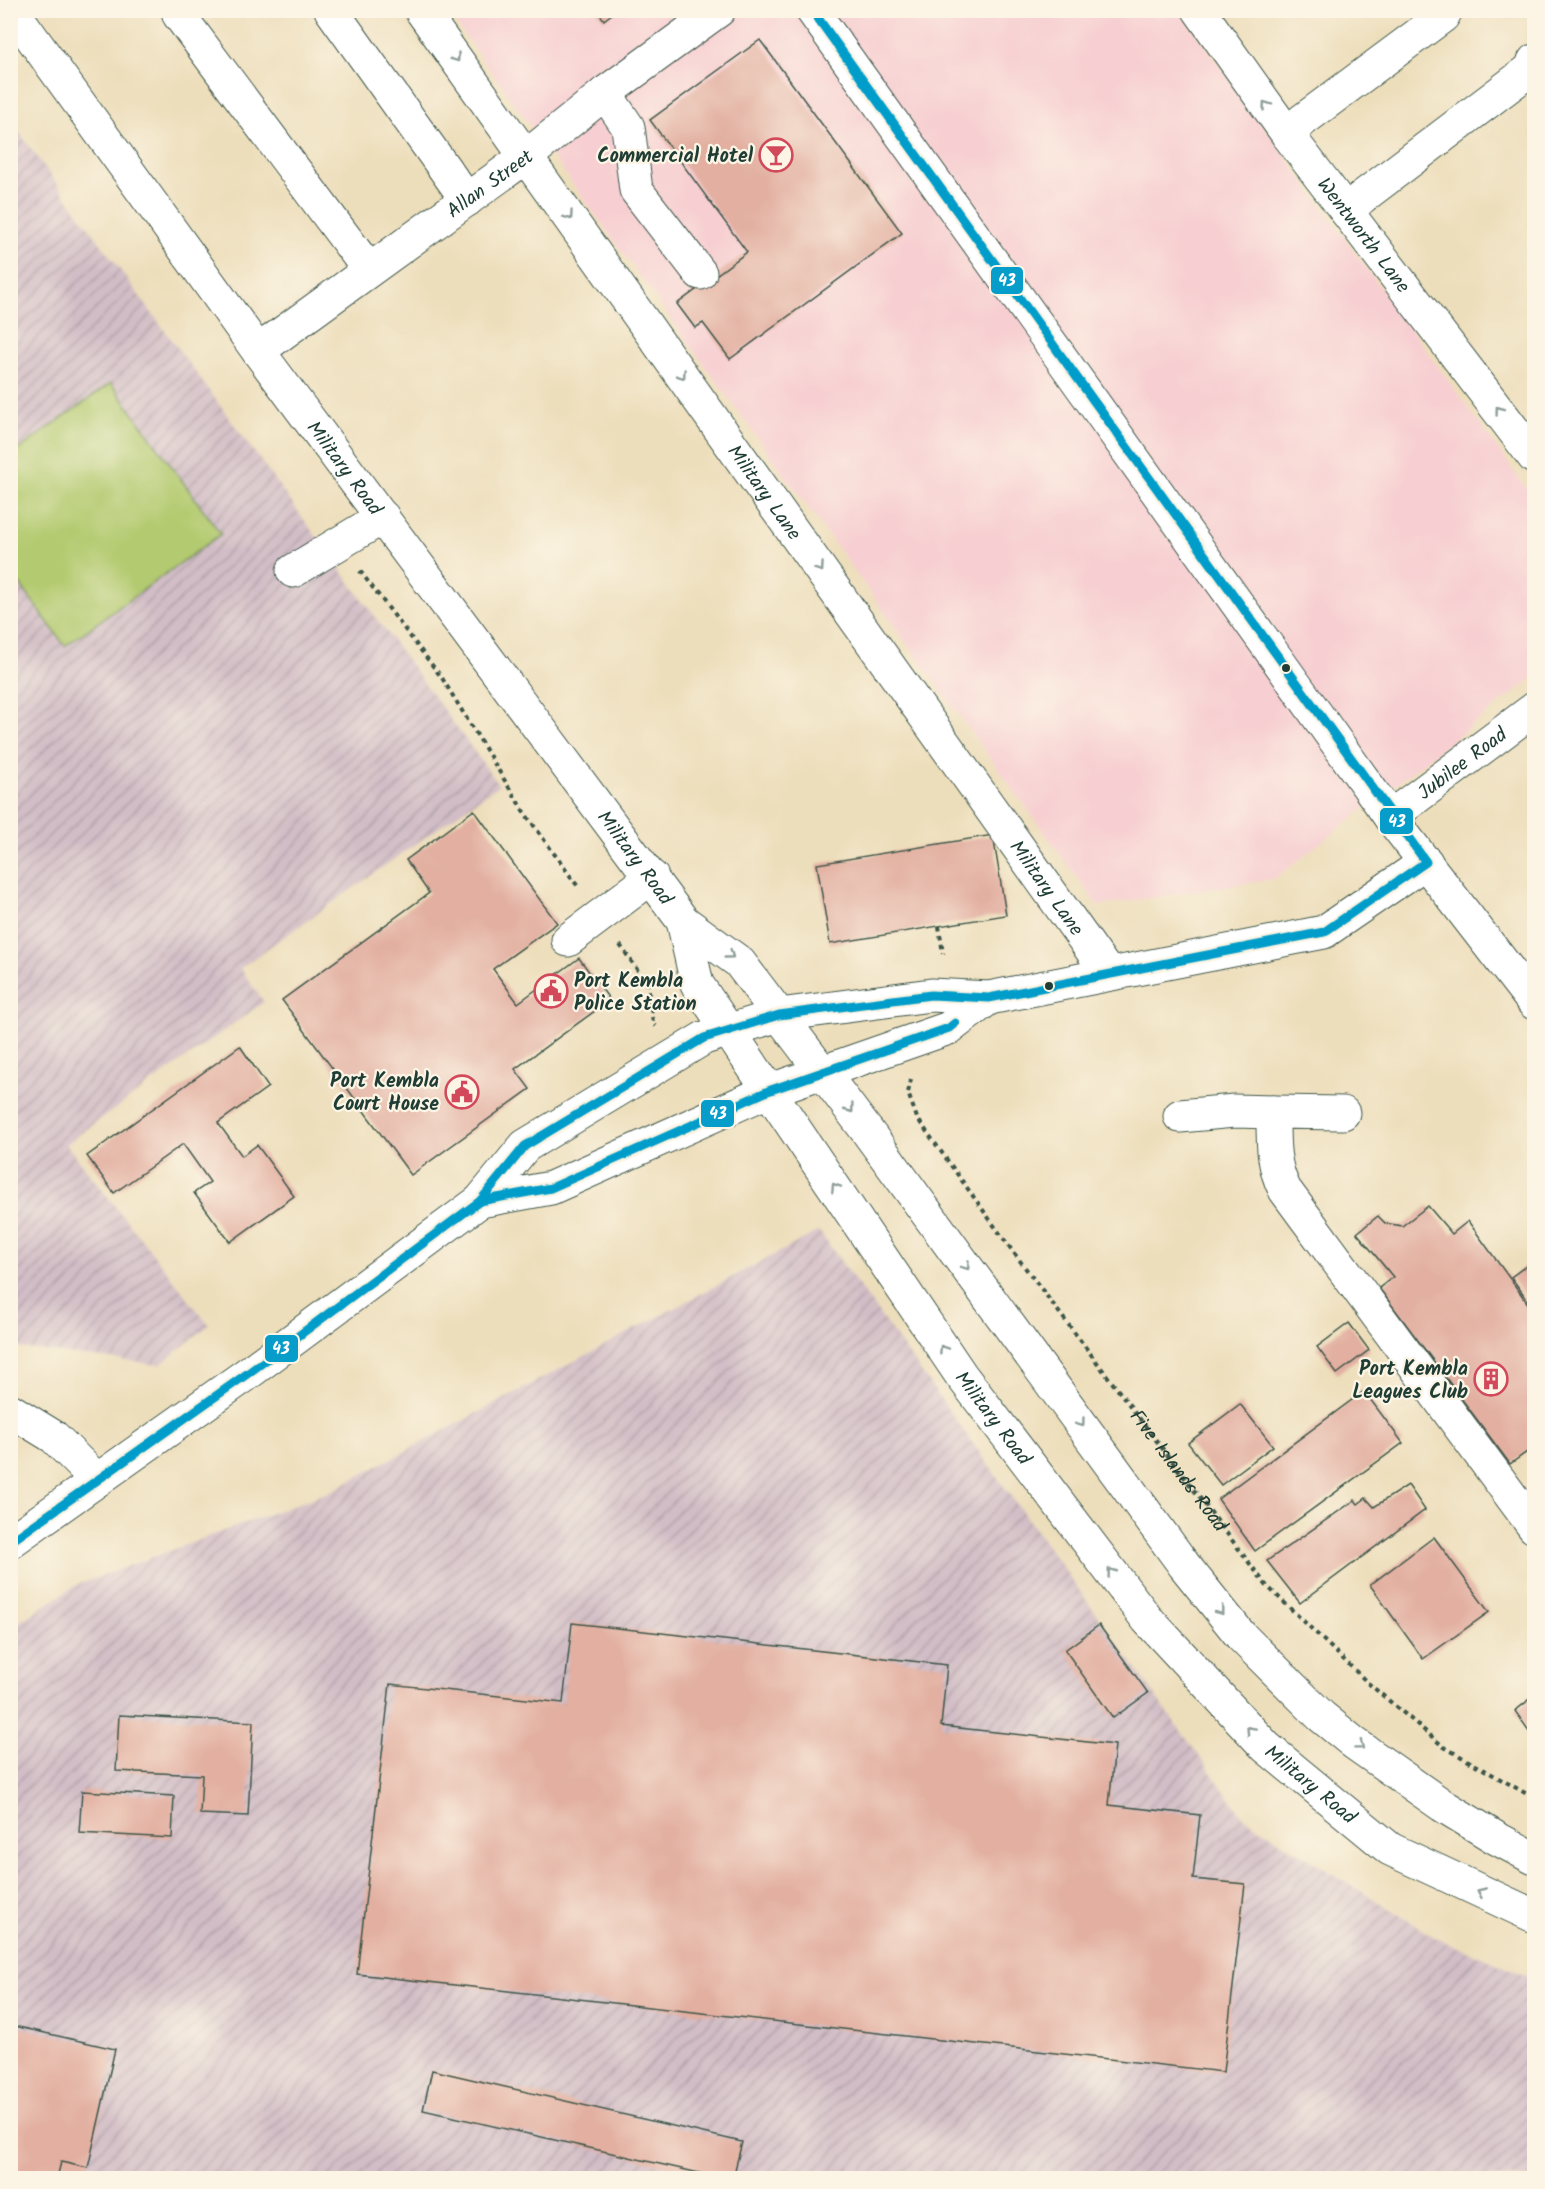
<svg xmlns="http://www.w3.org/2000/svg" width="1545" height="2189" font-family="Kalam,sans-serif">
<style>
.built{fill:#f7cfd2}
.industrial{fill:url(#industrial-furrows)}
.pitch{fill:#b3ca6f;stroke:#698452;stroke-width:1.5}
.building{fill:#e2afa0}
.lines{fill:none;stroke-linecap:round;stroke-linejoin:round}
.minor-casing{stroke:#3e5548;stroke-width:35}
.major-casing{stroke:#3e5548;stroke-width:35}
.path{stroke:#3e5548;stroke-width:4;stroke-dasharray:4.5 4.5;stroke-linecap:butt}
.minor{stroke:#fff;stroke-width:33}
.major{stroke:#fff;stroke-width:33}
.bus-1-casing{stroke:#fcf5e5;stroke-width:14}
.bus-1{stroke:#069dca;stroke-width:9}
.oneway{stroke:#8f9e9a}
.bus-dot{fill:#1f3d34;stroke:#fcf5e5;stroke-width:2}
.labels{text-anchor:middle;stroke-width:4.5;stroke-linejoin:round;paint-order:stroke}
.poi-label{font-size:20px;font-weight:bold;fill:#1f3d34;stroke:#fcf5e5;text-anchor:end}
.street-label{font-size:20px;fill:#1f3d34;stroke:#fcf5e5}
.line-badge{stroke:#fcf5e5;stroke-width:2}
.badge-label{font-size:16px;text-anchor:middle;font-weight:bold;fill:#fff}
</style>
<defs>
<pattern id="industrial-furrows" width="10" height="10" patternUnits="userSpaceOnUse" patternTransform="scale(1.5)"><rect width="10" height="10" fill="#d2bdc6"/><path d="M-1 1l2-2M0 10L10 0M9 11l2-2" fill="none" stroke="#aa9ba2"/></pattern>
</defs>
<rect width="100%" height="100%" fill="#fcf5e5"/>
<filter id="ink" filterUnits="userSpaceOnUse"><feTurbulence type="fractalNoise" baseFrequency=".0167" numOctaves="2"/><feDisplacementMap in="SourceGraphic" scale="12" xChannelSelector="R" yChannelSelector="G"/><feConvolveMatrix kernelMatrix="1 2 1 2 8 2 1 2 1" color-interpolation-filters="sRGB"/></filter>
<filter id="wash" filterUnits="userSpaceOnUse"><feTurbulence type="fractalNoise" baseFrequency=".008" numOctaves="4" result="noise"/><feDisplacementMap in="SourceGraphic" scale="24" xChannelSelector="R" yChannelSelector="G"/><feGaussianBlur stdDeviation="1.35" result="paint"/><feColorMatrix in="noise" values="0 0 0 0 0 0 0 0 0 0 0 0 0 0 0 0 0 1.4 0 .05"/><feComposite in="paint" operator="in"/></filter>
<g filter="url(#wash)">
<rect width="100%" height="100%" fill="#eddebb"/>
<polygon class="built" points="447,11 1180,11 1534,499 1534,677 1274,879 1098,906"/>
<g class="industrial">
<polygon points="10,120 499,785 240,968 264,1002 66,1144 209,1325 160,1365 11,1347"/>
<polygon points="819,1231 1244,1818 1436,1938 1534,1979 1534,2178 11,2178 11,1627 77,1585 329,1492"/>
</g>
<polygon class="pitch" points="111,383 221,534 65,646 11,572 11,455"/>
<g id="blocks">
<g class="building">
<polygon points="597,10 617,10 604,20"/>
<polygon points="760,40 902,233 730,359 703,323 695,328 677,304 747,252 650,120"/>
<polygon points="474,810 557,923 493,969 518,1003 579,958 610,1000 515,1069 530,1089 411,1175 282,1000 429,893 406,860"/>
<polygon points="993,835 1006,915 830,944 817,864"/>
<polygon points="240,1046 268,1087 218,1123 242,1156 257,1145 294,1196 230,1242 194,1193 210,1182 183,1144 114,1193 87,1156"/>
<polygon points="1428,1206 1452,1234 1468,1221 1534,1312 1534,1447 1510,1464 1379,1288 1393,1277 1357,1233 1378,1216 1385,1223 1402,1226"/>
<polygon points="1534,1260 1534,1309 1511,1277"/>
<polygon points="1349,1323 1369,1350 1337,1374 1317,1347"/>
<polygon points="1364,1391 1403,1443 1255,1551 1218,1499"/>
<polygon points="1240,1404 1273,1446 1221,1485 1188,1443"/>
<polygon points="1408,1485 1425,1510 1300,1603 1267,1561 1355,1500 1358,1504 1366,1498 1374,1507"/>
<polygon points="1434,1537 1489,1612 1423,1659 1370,1585"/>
<polygon points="572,1623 947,1665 941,1726 1115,1745 1109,1805 1200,1815 1193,1879 1245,1884 1223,2072 357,1974 390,1684 563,1703"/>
<polygon points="1099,1625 1148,1693 1113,1718 1065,1650"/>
<polygon points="1534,1696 1534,1738 1515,1711"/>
<polygon points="119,1715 253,1722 248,1816 200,1814 202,1775 116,1771"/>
<polygon points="82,1791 174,1796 172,1838 79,1833"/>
<polygon points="10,2025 115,2049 88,2168 61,2162 57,2178 10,2178"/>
<polygon points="432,2070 742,2142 733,2178 721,2178 423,2110"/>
</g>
</g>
</g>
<g filter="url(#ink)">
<use href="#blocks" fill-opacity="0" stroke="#3e5548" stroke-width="1.5"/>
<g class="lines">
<defs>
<g id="minor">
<polyline points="186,10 179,15 369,270"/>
<polyline points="331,10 467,200"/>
<path id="s2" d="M421 10 1108 973"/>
<polyline points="812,10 1390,817 1534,1003"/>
<path id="s3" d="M1199 10 1288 135 1534 457"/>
<polyline points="605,93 628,127 636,190 700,273"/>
<polyline points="1288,135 1303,120 1443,16 1446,10"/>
<polyline points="1347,212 1361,198 1531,69 1534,61"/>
<path id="s4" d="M258 351 527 156 605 93 719 10"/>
<polyline points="293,571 383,517"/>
<path id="s5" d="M1390 817 1534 709"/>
<polyline points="568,940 652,877"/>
<path d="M1343 1113 1273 1112C1273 1140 1272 1165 1285 1190L1534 1527"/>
<polyline points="1180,1116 1234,1111 1273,1112"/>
<polyline points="480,1201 551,1188 768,1091 949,1028 989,998"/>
<polyline points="10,1410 54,1437 97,1480"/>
<polyline points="10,1542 247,1374 480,1201 525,1146 704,1038 779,1015 931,995 989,998 1324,932 1426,862"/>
</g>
<g id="major">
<path id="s6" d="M12 10 258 351 683 921 739 962 867 1131 1184 1565 1241 1636 1321 1716 1354 1743 1442 1805 1496 1838 1534 1858"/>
<path id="s7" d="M683 921 697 984 961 1375 1147 1619 1266 1747 1390 1849 1534 1916"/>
</g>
</defs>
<use href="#minor" class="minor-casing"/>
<use href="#major" class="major-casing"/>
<g class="path">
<polyline points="360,571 442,678 524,812 579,888"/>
<polyline points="939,926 943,954"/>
<polyline points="620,945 648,985 653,1023 656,1026"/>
<path id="s1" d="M911 1079 908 1093 917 1118 1011 1249 1266 1585 1368 1683 1444 1747 1534 1798"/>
</g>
<use href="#minor" class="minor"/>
<use href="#major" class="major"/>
<defs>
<g id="bus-1">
<polyline points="480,1201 551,1188 768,1091 949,1028 955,1023"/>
<polyline points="10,1542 247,1374 480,1201 525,1146 704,1038 779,1015 931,995 989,998 1324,932 1426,862 812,10"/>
</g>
</defs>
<use href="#bus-1" class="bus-1-casing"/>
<use href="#bus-1" class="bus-1"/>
</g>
<defs><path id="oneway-chevron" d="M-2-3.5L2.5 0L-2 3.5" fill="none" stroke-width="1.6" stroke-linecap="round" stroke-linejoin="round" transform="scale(1.5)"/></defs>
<g class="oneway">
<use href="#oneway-chevron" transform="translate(456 58) rotate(54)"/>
<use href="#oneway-chevron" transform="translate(1266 105) rotate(-126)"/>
<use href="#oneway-chevron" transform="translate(569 216) rotate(55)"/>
<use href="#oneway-chevron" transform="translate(682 375) rotate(55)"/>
<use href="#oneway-chevron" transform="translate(1499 410) rotate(-127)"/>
<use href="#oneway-chevron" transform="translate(820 568) rotate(55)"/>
<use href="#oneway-chevron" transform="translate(730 955) rotate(36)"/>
<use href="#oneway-chevron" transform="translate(850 1109) rotate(53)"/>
<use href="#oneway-chevron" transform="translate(835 1187) rotate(-124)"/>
<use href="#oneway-chevron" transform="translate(966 1266) rotate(54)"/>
<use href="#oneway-chevron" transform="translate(943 1349) rotate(-124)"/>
<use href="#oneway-chevron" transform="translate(1081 1423) rotate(54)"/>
<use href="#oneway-chevron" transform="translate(1111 1572) rotate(-127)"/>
<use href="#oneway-chevron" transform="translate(1220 1611) rotate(52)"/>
<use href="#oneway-chevron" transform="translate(1250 1730) rotate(-133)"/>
<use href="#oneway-chevron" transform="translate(1360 1746) rotate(37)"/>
<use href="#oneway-chevron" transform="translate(1481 1892) rotate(-155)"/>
</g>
</g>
<defs>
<symbol id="bar-ring" viewBox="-11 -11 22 22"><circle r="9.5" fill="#fcf5e5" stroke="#d1495b" stroke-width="1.5"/><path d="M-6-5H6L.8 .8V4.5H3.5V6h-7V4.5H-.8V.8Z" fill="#d1495b"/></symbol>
<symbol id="civic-ring" viewBox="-11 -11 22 22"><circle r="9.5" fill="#fcf5e5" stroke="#d1495b" stroke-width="1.5"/><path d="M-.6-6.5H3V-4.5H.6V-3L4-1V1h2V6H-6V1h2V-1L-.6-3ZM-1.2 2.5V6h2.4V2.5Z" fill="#d1495b"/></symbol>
<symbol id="building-ring" viewBox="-11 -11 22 22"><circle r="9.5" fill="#fcf5e5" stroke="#d1495b" stroke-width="1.5"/><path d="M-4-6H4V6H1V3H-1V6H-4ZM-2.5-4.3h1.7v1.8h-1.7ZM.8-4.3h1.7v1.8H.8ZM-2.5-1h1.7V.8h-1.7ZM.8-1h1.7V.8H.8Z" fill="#d1495b"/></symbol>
</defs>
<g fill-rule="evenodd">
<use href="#bar-ring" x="757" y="136" width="38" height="38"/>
<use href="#civic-ring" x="532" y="972" width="38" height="38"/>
<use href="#civic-ring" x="443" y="1073" width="38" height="38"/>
<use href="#building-ring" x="1472" y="1360" width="38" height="38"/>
</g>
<g class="bus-dot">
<circle cx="1286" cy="668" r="5"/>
<circle cx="1049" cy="986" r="5"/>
</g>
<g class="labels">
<g class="poi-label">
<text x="753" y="162">Commercial Hotel</text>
<text x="574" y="987" text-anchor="start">Port Kembla<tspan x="574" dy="23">Police Station</tspan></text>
<text x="439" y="1087">Port Kembla<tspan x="439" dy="23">Court House</tspan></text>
<text x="1468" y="1375">Port Kembla<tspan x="1468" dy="23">Leagues Club</tspan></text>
</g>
<g class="street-label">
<text dy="7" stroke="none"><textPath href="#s4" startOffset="286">Allan Street</textPath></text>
<text dy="7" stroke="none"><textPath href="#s3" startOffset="279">Wentworth Lane</textPath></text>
<text dy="7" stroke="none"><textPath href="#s6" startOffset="566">Military Road</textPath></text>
<text dy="7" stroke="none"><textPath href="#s2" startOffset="592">Military Lane</textPath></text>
<text dy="7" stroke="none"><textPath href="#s5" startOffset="90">Jubilee Road</textPath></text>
<text dy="7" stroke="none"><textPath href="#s6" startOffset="1052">Military Road</textPath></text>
<text dy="7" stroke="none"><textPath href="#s2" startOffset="1078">Military Lane</textPath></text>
<text dy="7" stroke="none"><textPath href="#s7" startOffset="590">Military Road</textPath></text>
<text dy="7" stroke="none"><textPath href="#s1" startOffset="480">Five Islands Road</textPath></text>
<text dy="7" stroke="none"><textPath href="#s7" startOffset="1076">Military Road</textPath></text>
</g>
</g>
<g class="line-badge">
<rect x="990" y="266" width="34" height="29" rx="6" fill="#069dca"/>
<rect x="1379" y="807" width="35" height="28" rx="6" fill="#069dca"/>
<rect x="700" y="1099" width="35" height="29" rx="6" fill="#069dca"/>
<rect x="264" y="1334" width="35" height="29" rx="6" fill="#069dca"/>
</g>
<g class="badge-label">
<text x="1007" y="286">43</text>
<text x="1397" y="827">43</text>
<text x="718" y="1119">43</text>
<text x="281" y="1354">43</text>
</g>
<rect width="1545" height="2189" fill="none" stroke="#fcf5e5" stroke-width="36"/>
</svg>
